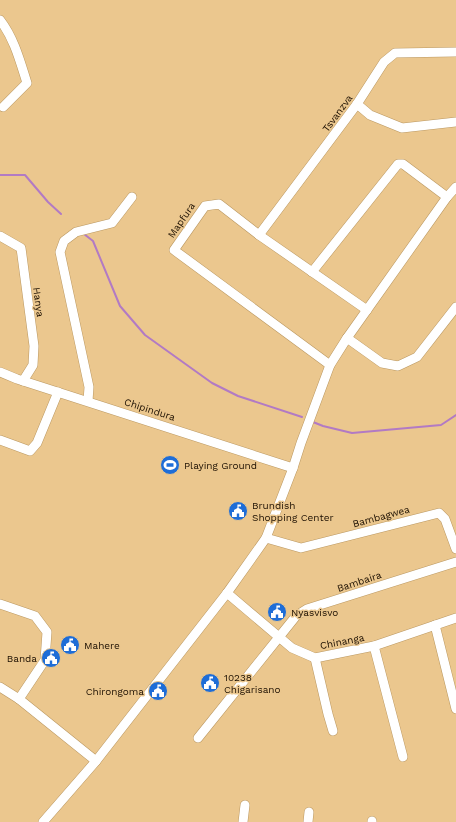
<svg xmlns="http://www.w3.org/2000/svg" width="456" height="822" font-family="'Work Sans',sans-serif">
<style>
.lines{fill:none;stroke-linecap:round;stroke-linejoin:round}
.stream{stroke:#b27ac4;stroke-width:2}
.street-casing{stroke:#bb9861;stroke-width:10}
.street{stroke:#fff;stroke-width:9}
.labels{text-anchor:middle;stroke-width:3;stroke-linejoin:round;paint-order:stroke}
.street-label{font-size:10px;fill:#1c0f00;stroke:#ebc78e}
.poi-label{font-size:10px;fill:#1c0f00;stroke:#ebc78e;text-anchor:start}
</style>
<rect width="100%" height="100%" fill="#ebc78e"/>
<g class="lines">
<g class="stream">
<polyline points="0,175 25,175 48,202 61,214"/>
<polyline points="84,234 93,241 120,306 145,335 212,383 238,396 302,417"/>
<polyline points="313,422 323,426 352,433 441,425 456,415"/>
</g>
<defs>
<g id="street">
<path d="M0 20C14 38 20 61 27 83L3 107"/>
<polyline points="357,104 370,115 402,128 456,122"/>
<polyline points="259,235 357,104 384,62 395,53 456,52"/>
<polyline points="0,236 21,248 34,346 33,365 23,381"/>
<polyline points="312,272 398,164 403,164 447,197"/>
<polyline points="347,338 382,363 398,366 417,357 456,307"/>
<polyline points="330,365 174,250 205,206 219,204 259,235 367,310"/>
<polyline points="0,372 17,379 293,468"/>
<polyline points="88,401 89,387 60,252 64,241 76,232 112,223 132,197"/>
<polyline points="0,440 30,451 37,443 58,392"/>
<polyline points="266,538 301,548 439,513 445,519 456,549"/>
<polyline points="227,593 292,648 315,658 374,646 456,618"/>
<polyline points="0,604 35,616 47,632 45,660 19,699"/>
<polyline points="435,625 456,709"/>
<polyline points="374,646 403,757"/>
<polyline points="315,658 328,714 333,731"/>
<polyline points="0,687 19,699 96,761"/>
<polyline points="198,738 296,616 307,609 456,562"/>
<polyline points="43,822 96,761 227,593 266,538 293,468 301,443 330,365 347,338 447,197 456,187"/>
<polyline points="243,822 245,805"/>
<polyline points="308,822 309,812"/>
<polyline points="372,822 372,821"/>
</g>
</defs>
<use href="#street" class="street-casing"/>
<use href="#street" class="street"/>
</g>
<defs>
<symbol id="stadium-disc" viewBox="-11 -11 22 22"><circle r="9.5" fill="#1e6dd7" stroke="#ebc78e"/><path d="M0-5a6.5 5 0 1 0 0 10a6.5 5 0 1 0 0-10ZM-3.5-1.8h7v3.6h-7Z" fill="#fff"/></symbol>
<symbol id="civic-disc" viewBox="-11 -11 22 22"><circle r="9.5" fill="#1e6dd7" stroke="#ebc78e"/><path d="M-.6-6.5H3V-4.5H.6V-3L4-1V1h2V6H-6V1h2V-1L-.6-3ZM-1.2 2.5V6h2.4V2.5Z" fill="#fff"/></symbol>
</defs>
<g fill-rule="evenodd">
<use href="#stadium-disc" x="159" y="454" width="22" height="22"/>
<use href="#civic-disc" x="227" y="500" width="22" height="22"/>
<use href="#civic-disc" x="266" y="601" width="22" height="22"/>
<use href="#civic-disc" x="59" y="634" width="22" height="22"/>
<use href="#civic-disc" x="40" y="647" width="22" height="22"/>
<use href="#civic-disc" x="199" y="672" width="22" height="22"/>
<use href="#civic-disc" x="147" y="680" width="22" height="22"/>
</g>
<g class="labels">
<g class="street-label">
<text transform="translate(337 113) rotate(-54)" y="4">Tsvanzva</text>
<text transform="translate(181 220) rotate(-56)" y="4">Mapfura</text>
<text transform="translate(39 302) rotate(82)" y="4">Hanya</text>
<text transform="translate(150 409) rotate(18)" y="4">Chipindura</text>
<text transform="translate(381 516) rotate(-15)" y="4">Bambagwea</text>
<text transform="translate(359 581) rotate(-18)" y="4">Bambaira</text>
<text transform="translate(342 641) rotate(-11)" y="4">Chinanga</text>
</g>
<g class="poi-label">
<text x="184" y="469">Playing Ground</text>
<text x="252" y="509">Brundish<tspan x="252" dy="12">Shopping Center</tspan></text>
<text x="291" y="616">Nyasvisvo</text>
<text x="84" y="649">Mahere</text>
<text x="37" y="662" text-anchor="end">Banda</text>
<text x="224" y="681">10238<tspan x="224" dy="12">Chigarisano</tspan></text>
<text x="144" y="695" text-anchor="end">Chirongoma</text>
</g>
</g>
</svg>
